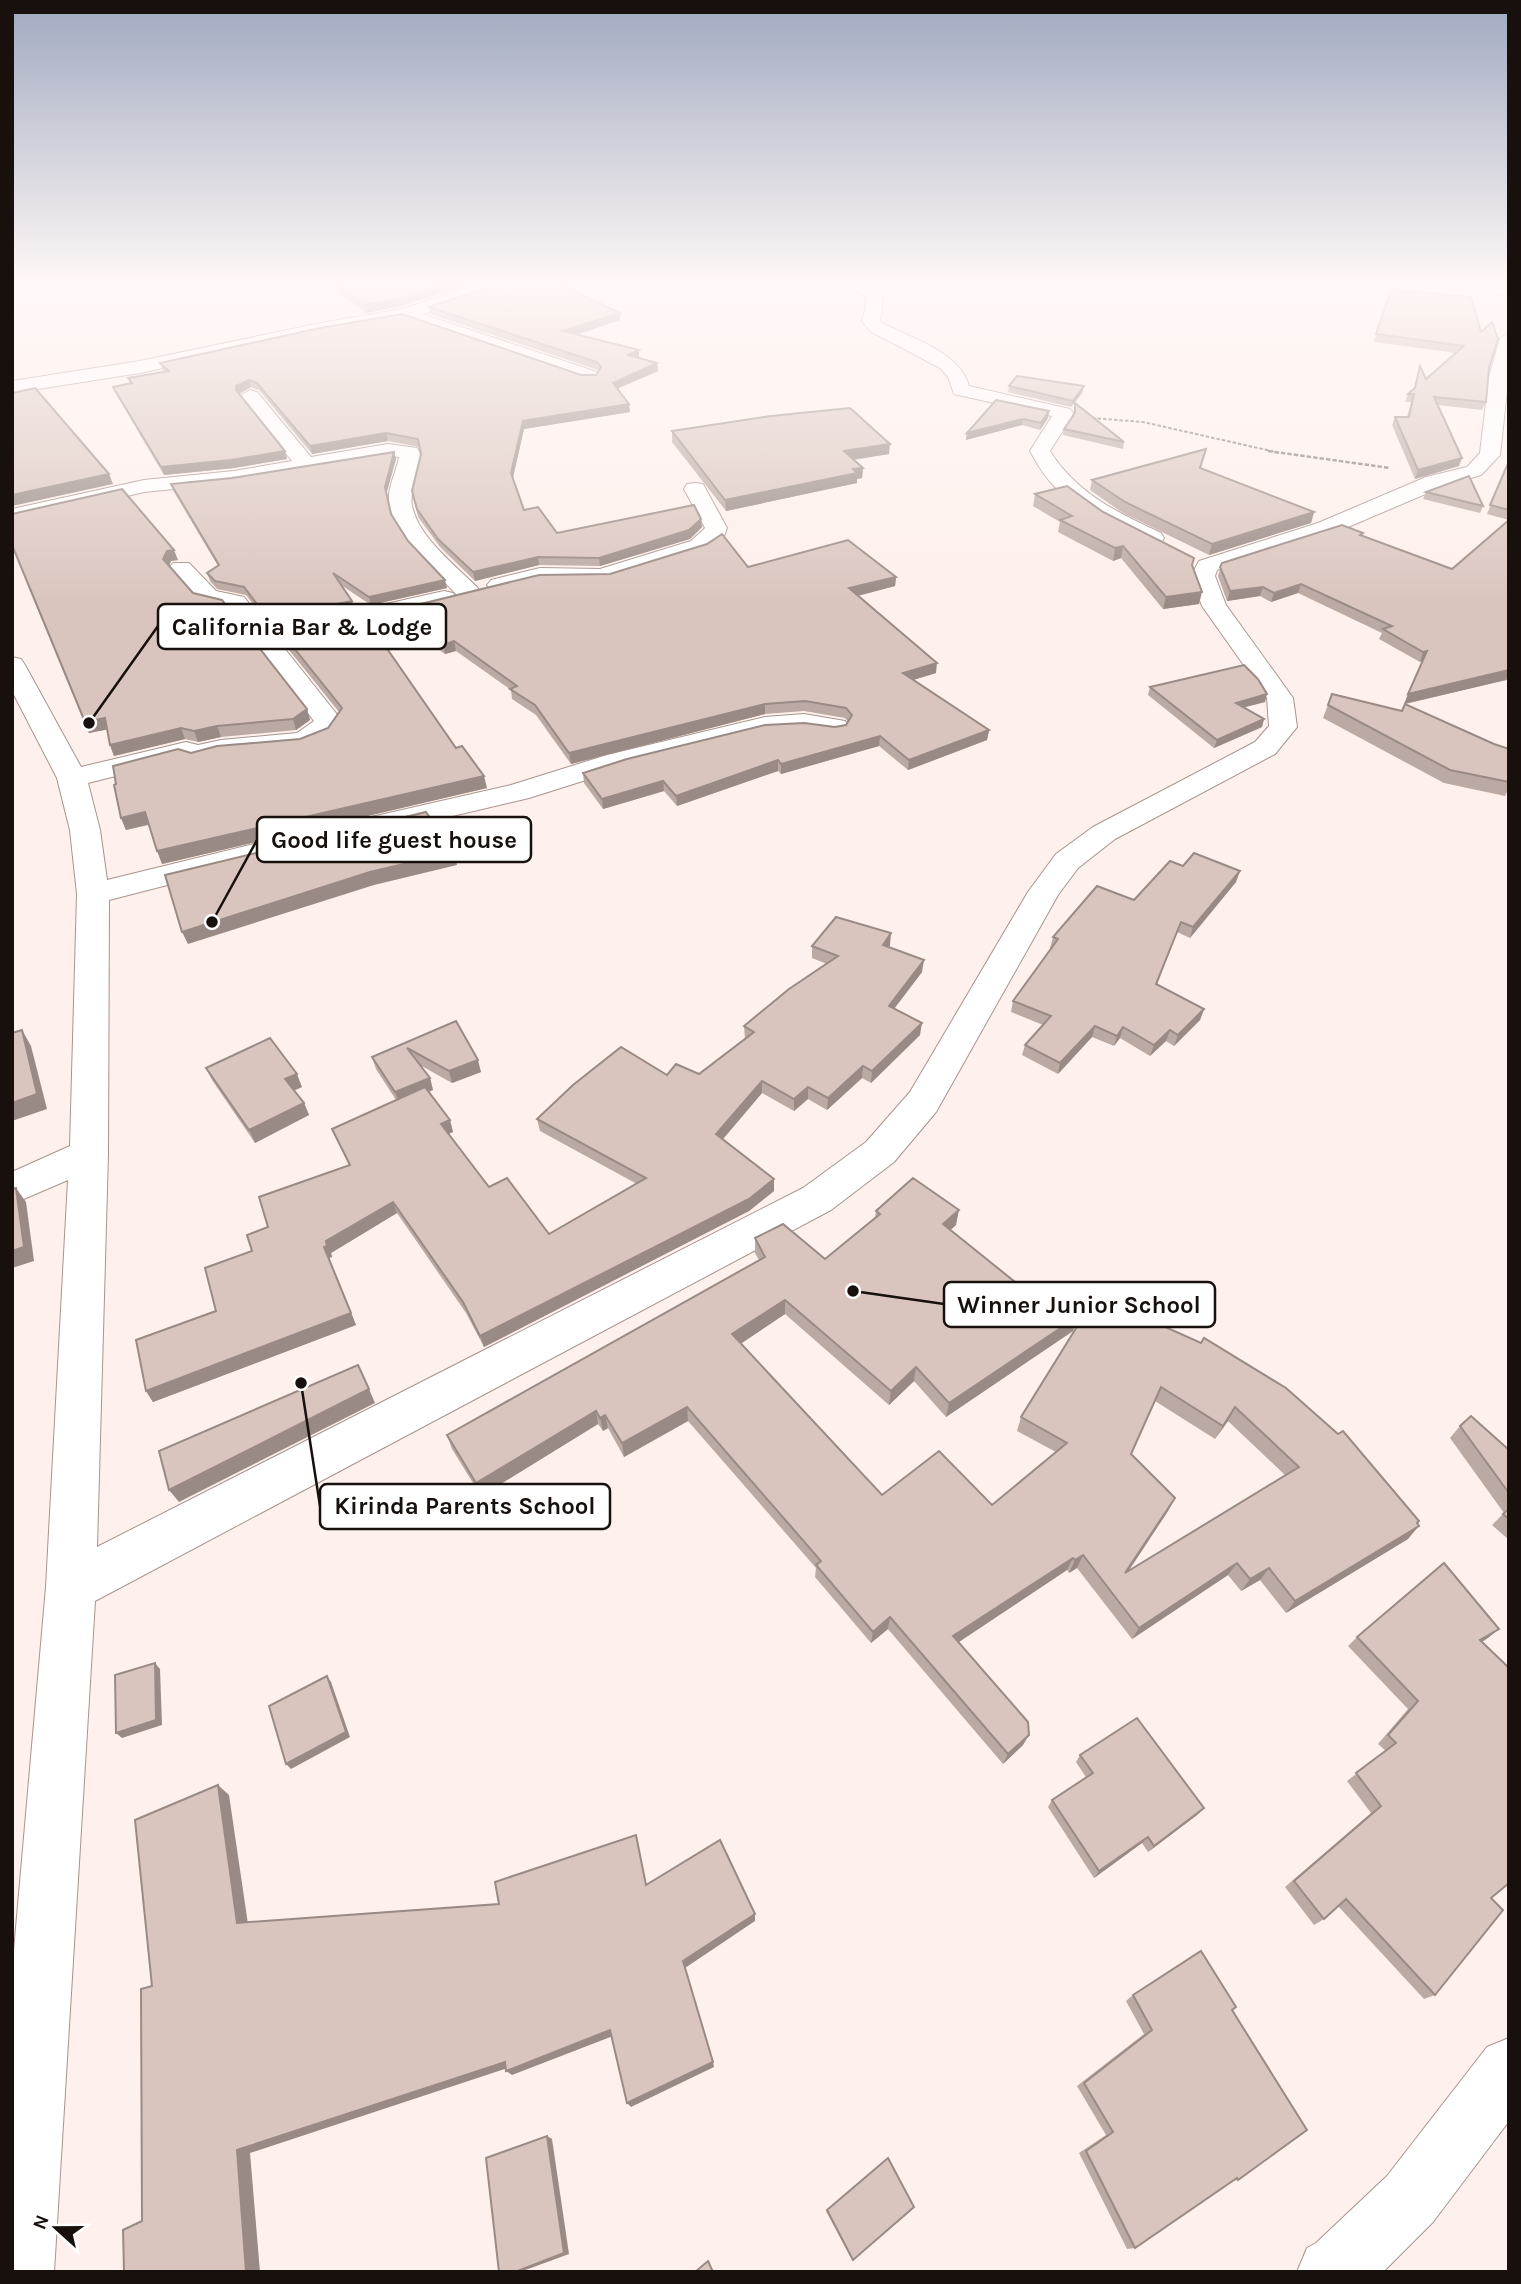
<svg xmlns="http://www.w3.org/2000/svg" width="1521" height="2284" font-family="Karla,sans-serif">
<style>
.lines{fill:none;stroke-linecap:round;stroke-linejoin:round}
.street-casing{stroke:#a8948d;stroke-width:2}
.path-far1{stroke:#857a77;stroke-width:2;stroke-dasharray:3.5 2;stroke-linecap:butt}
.path{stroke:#857a77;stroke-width:2.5;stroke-dasharray:4.5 2;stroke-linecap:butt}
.street{fill:#fff;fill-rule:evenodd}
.wall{fill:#bba9a3;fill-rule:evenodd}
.shaded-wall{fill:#998a85}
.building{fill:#dac5be;stroke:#998a85;stroke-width:2;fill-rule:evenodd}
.leader{fill:none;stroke:#17100d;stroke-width:2.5}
.callout-dot{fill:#17100d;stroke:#fff;stroke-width:2.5}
.callout{fill:#fff;stroke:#17100d;stroke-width:2.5}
.callout-label{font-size:24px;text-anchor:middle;font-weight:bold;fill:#17100d}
</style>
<rect width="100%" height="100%" fill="#fef0ec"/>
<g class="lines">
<defs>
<g id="street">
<polygon points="483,283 508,283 506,286 422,314 597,372 599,376 597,380 583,380 404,319 321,333 140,373 12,393 12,381 140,361 321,323 402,309"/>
<path d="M841 283C871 283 889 284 880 320L882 323C911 338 960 352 969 386L1070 409 1073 413 1071 418 1050 451C1076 493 1118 513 1161 533L1164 538 1161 543C1136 549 1074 505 1055 487 1045 477 1037 464 1030 451L1052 416 954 394 948 377 940 368 870 331 862 321 866 305 865 296Z"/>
<polygon points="1468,283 1495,283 1509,287 1509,297 1470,286"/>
<polygon points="1509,333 1509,372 1500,455 1481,475 1442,487 1334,533 1217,570 1215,576 1226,605 1293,698 1297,727 1275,754 1115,839 1078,868 1058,895 936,1112 894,1162 831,1210 95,1601 54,2272 12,2272 12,1973 46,1587 68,1180 12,1204 12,1172 70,1146 77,894 70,830 57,778 12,691 12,657 21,659 25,665 81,767 186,742 198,745 221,740 297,733 314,721 227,608 199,602 169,568 173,563 189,563 216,591 244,597 274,635 319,619 444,591 453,593 456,598 453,603 335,630 285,649 343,722 330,738 303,749 221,756 195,763 183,759 88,783 100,830 107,880 262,842 511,785 607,755 765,717 804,714 845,721 849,727 845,733 835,735 804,730 765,733 627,767 529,798 265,860 109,900 108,1154 97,1547 803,1188 866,1142 910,1092 1028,892 1056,854 1093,827 1255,742 1269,726 1267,698 1202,606 1191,576 1199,561 1318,523 1426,477 1467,467 1480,453 1489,377 1500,338"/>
<path d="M250 390 257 392 311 457 388 444 417 448C428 463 408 488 412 506 419 538 455 565 477 587L480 592 477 597 468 599 459 597C437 573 386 530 389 495 390 482 397 470 399 457L388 456 234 483 144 492 12 523V509L144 480 234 471 292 461 240 396Z"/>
<polygon points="695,483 703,484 727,528 723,539 707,551 610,581 540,582 499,592 491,590 487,585 491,580 540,568 600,569 691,541 705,528 684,489 687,484"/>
<polygon points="1509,2038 1509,2121 1433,2222 1383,2272 1297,2272 1307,2248 1316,2243 1387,2176 1487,2047"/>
</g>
</defs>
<use href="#street" class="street-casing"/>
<polyline class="path-far1" points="1092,418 1143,422 1280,453"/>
<polyline class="path" points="1268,451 1390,468"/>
<use href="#street" class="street"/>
</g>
<g class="wall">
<polygon points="325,283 474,283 401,306 366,313"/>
<polygon points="1391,290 1471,297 1489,368 1486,402 1482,410 1438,405 1459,466 1415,479 1392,425 1395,417 1407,417 1411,402 1405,402 1408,394 1414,389 1420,366 1426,379 1456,353 1374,342"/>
<polygon points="429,307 620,320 576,335 639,357 638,358 657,363 658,371 617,389 629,404 630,412 524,429 513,478 524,510 557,533 701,519 702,527 690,539 600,566 539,565 475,581 440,547 418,517 412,491 421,454 419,447 388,441 312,454 259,390 251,387 239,394 285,451 287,459 234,468 164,475 116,394 113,387 130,384 128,378 164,372 160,363 581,375 596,375 599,371 598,370 430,314"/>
<polygon points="1009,386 1082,393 1071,407 1008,392"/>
<polygon points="1075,403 1124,442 1123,449 1063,435 1064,429 1074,414"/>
<polygon points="1049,411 1048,418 1040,430 1022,425 966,440 967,433"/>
<polygon points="672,431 889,454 854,460 863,468 862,478 857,479 857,483 726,511 672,442"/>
<polygon points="394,452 396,459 386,494 391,514 408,541 447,588 371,605 341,585 354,609 318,617 275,632 246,595 217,589 210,581 207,573 218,566 174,492 171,484 232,478"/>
<polygon points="1509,461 1509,520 1487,514"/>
<polygon points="1200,468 1314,512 1311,523 1209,555 1123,513 1090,490 1092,480"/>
<polygon points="1426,492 1483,506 1480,513 1423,499"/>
<polygon points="1035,494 1103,512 1192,565 1199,604 1163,609 1121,558 1113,561 1058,532 1060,522 1033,506"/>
<polygon points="12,514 178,560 171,561 169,566 193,593 307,709 310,720 296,730 221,737 198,742 185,739 114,756 110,745 107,729 89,733"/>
<polygon points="1509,520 1509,681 1506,680 1405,704 1494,744 1509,749 1509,788 1505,796 1444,783 1323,718 1332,694 1402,711 1423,660 1420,662 1379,639 1382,633 1298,593 1271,602 1260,596 1227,601 1218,576 1222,563 1363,536 1452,569"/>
<polygon points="748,567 896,577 895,586 858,596 936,673 913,680 989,730 987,740 908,770 879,746 781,774 778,771 677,806 664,791 603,809 584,783 583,773 846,725 848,722 845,718 804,711 765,714 571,764 536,715 512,699 511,690 456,651 445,654 394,620 392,611 610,574"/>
<polygon points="286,638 456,748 487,788 162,864 149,825 126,830 121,818 191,753 300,739 328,728 339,712 289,650"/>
<polygon points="1150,687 1265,702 1244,707 1264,719 1262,727 1214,748 1148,695"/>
<polygon points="1183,866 1236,882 1190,938 1177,932 1157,985 1204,1009 1200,1020 1174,1046 1166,1041 1150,1056 1120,1038 1114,1046 1092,1037 1058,1074 1022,1055 1025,1045 1043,1025 1011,1012 1013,1001 1052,948 1050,948 1053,937 1134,900"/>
<polygon points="890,945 889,947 922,972 894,1009 920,1035 871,1083 862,1078 827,1110 808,1099 794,1111 762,1093 723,1139 774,1179 774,1191 749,1211 484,1347 466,1313 397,1213 331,1253 332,1257 329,1258 356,1325 153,1402 146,1391 216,1311 252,1251 268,1227 349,1165 332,1129 396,1100 376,1069 372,1057 456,1021 481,1072 452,1083 420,1065 430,1078 433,1090 429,1092 450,1120 453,1132 448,1134 489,1187 549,1234 637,1184 540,1131 537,1119 667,1075 699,1074 745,1039 744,1026 827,964 812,958 812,946"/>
<polygon points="206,1068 302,1087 294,1090 304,1103 309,1115 255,1143 212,1080"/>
<path d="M876 1211 956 1225 950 1230 1025 1290 1077 1317 1073 1331 946 1417 914 1381 889 1405 785 1314 741 1343 882 1495 992 1505 1056 1452 1017 1431 1021 1417 1096 1296 1419 1521 1408 1539 1286 1613 1260 1580 1241 1591 1228 1575 1132 1639 1077 1568 1069 1573 1067 1570 958 1642 1023 1745 1003 1764 888 1629 871 1643 815 1577 816 1568 688 1421 624 1457 608 1428 603 1431 598 1424 481 1496 452 1449 447 1435 759 1260 755 1253V1238L825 1259 875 1218ZM1155 1401 1215 1439 1228 1421 1285 1475 1128 1572 1168 1511 1175 1498 1131 1454Z"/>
<polygon points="1460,1426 1509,1450 1509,1540 1492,1525 1504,1513 1450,1438"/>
<polygon points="1499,1629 1482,1642 1491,1898 1435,1995 1424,1999 1338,1906 1324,1919 1314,1925 1285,1887 1371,1813 1347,1781 1386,1751 1378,1744 1408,1709 1348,1646 1357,1637"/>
<polygon points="1080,1755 1197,1815 1148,1852 1142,1843 1094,1878 1048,1807 1052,1800 1086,1777 1076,1762"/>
<polygon points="1133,1995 1232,2010 1238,2180 1232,2181 1135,2248 1127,2249 1079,2153 1106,2135 1077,2086 1144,2034 1126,2001"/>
<polygon points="888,2158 853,2260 852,2260 826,2211"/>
</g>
<g class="shaded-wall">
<polygon points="451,283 474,283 401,306 366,313 364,305"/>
<polygon points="620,313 620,320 563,339 563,331"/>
<polygon points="639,350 639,357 628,362 628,355"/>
<polygon points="657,363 658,371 614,390 613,383"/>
<polygon points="249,380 251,387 239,394 236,390 236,386"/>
<polygon points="1084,386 1082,393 1071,407 1073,401"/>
<polygon points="629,404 630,412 524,429 512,481 511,473 523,421"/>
<polygon points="1049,411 1048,418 1040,430 1041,423"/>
<polygon points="1023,419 1022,425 966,440 967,433"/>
<polygon points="386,433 388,441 312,454 310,446"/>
<polygon points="890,444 889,454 843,461 844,451"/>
<polygon points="285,451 287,459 234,468 164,475 161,467"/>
<polygon points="394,452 396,459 386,495 385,487"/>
<polygon points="1462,458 1459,466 1415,479 1418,470"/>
<polygon points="863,468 862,478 857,479 857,483 726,511 725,500"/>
<polygon points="109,474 113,484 12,506 12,495"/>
<polygon points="1314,512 1311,523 1209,555 1212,544"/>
<polygon points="701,519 702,527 690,539 600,566 599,558"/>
<polygon points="1123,546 1121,558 1113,561 1115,548"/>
<polygon points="174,550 178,560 171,561 167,570 163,559 167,551"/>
<polygon points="538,557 539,565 475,581 473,572"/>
<polygon points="896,577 895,586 849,598 849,588"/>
<polygon points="445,580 447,588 371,605 369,597"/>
<polygon points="1301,584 1298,593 1271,602 1274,593"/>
<polygon points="1263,587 1260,596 1227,601 1230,591"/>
<polygon points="1202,592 1199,604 1163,609 1166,597"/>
<polygon points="352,601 354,609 318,617 275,632 272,624 316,608"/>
<polygon points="454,641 456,651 445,654 443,645"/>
<polygon points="1427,651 1423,660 1420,662 1423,652"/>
<polygon points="937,663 936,673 903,683 903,673"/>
<polygon points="1509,670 1509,674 1506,680 1404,704 1408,694"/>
<polygon points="1267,694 1265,702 1234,710 1236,703"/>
<polygon points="765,704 765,714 571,764 569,753"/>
<polygon points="307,709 310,720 296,730 293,719"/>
<polygon points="105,718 110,729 89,733 85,722"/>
<polygon points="1264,719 1262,727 1214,748 1217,740"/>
<polygon points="217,726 221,737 198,742 194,731"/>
<polygon points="181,728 185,739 114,756 110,745"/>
<polygon points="989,730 987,740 908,770 909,760"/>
<polygon points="880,736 879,746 781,774 781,764"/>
<polygon points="778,760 778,771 677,806 676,796"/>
<polygon points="484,776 487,788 162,864 157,851"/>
<polygon points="663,781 664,791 603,809 602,799"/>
<polygon points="145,812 150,824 126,830 121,818"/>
<polygon points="454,852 457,865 374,885 188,944 182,932 370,872"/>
<polygon points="1240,871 1236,882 1190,938 1193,927"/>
<polygon points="891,933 890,945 882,957 883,945"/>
<polygon points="924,960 922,972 887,1018 889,1006"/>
<polygon points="1204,1009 1200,1020 1174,1046 1178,1035"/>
<polygon points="922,1023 920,1035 871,1083 872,1071"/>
<polygon points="1095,1026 1092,1037 1058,1074 1060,1063"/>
<polygon points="1123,1027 1120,1038 1114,1046 1117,1036"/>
<polygon points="22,1030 31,1046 47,1109 12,1121 12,1103"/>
<polygon points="1170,1030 1166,1041 1150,1056 1154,1045"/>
<polygon points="478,1060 481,1072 452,1083 449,1071"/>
<polygon points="863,1066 862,1078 827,1110 828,1098"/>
<polygon points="297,1074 302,1087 291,1092 285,1079"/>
<polygon points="430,1078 433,1090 399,1103 395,1092"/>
<polygon points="762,1081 762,1093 717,1146 716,1134"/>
<polygon points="808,1087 808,1099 794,1111 794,1099"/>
<polygon points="304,1103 309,1115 255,1143 249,1130"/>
<polygon points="450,1120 453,1132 444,1136 441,1124"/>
<polygon points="774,1179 774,1191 749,1211 484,1347 480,1336"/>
<polygon points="16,1188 26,1202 34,1261 12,1268"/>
<polygon points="393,1202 397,1213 331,1253 332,1257 329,1258 356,1325 153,1402 146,1391 324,1247 326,1241"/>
<polygon points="959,1210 956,1225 941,1239 943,1224"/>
<polygon points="785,1300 785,1314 733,1349 732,1334"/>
<polygon points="1077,1317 1073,1331 946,1417 949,1403"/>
<polygon points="916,1367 914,1381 889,1405 891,1391"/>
<polygon points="369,1389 375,1403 179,1502 169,1490"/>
<polygon points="687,1407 688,1421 624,1457 622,1443"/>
<polygon points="1235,1407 1228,1421 1215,1439 1223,1426"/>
<polygon points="596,1411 598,1424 481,1496 476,1483"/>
<polygon points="605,1415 608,1428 603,1431 600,1418"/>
<polygon points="1175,1498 1168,1511 1119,1585 1125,1573"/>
<polygon points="1419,1521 1409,1532 1419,1526 1408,1539 1286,1613 1295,1601"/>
<polygon points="1083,1555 1077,1568 1069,1573 1075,1560"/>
<polygon points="1073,1558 1067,1570 950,1648 953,1636"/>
<polygon points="1237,1563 1228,1575 1132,1639 1139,1628"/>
<polygon points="1269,1568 1260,1580 1241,1591 1250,1579"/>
<polygon points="890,1617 888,1629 871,1643 873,1632"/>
<polygon points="1499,1629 1488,1638 1470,1649 1480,1640"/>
<polygon points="155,1663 160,1669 162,1725 122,1738 116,1733"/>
<polygon points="327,1676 331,1682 350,1737 291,1769 286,1764"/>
<polygon points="1029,1735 1023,1745 1003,1764 1008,1754"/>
<polygon points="218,1785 229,1795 249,1931 237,1923"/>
<polygon points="1204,1808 1197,1815 1148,1852 1154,1846"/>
<polygon points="1148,1837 1142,1843 1094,1878 1099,1871"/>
<polygon points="755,1914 755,1921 685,1968 683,1961"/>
<polygon points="610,2030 613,2036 512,2075 506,2071"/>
<polygon points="505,2062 511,2067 250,2153 260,2272 246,2272 237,2150"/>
<polygon points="713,2062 714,2067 631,2107 627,2103"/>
<polygon points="547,2136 552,2139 569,2254 520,2272 515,2272"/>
</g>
<g class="building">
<polygon points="333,283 451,283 400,299 364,305"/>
<polygon points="501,283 557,283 620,313 563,331 639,350 628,355 657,363 613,383 629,404 523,421 511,473 524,510 538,507 557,533 694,505 701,519 689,530 599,558 538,557 473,572 438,539 417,509 412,491 421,454 418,439 386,433 310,446 257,383 249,380 236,386 236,390 285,451 231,460 161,467 113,387 132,383 128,378 169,371 160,363 320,328 402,314 581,375 596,375 601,367 597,362 429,307"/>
<polygon points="1391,290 1471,297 1481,332 1492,322 1498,339 1489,368 1486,402 1434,397 1462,458 1418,470 1395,417 1409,417 1414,394 1408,394 1415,388 1420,366 1426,379 1464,346 1376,334"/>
<polygon points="1017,376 1084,386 1073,401 1009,386"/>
<polygon points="35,388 109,474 12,495 12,393"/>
<polygon points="996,400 1049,411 1041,423 1023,419 967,433"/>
<polygon points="1075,403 1124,442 1064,429 1075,413"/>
<polygon points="850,408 890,444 844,451 863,468 853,469 857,473 725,500 672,431 771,416"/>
<polygon points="1206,449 1200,468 1314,512 1212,544 1125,502 1092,480"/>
<polygon points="394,452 385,487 391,514 408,541 445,580 369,597 333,573 352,601 316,608 272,624 244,587 215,581 207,573 219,565 171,484 232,478"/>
<polygon points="1509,461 1509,510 1490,505"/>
<polygon points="1469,476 1483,506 1426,492"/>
<polygon points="1067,486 1103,512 1194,558 1192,565 1202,592 1166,597 1123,546 1115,548 1060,520 1072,516 1035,494"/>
<polygon points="122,489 174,550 167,551 163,559 193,593 222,600 307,709 293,719 217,726 194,731 181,728 110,745 105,718 85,722 12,545 12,514"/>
<polygon points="1509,520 1509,670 1408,694 1427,651 1423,652 1383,629 1392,626 1301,584 1274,593 1263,587 1230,591 1220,567 1222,563 1342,525 1363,533 1360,535 1452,569"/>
<polygon points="722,534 748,567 848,540 896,577 849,588 937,663 903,673 989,730 909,760 880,736 781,764 778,760 676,796 663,781 602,799 583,773 627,759 765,725 804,723 835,727 846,725 852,715 846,708 805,701 765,704 569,753 535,705 510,689 517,686 454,641 443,645 392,611 539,575 610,574 707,544"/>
<polygon points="363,614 456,748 462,746 484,776 157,851 145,812 121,818 114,785 116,784 113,766 178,749 191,753 217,746 300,739 328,728 342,708 286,638 332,621"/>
<polygon points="1244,665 1258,679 1267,694 1236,703 1264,719 1217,740 1150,687"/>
<polygon points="1332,694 1402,711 1405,704 1494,744 1509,749 1509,782 1450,770 1328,705"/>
<polygon points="426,812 454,852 370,872 182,932 165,875"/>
<polygon points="1194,853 1240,871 1193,927 1181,922 1156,984 1204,1009 1178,1035 1170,1030 1154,1045 1123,1027 1117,1036 1095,1026 1060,1063 1025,1045 1051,1016 1013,1001 1058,939 1053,937 1097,886 1134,900 1170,861 1183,866"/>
<polygon points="836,917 891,933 883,945 924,960 889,1006 922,1023 872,1071 863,1066 828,1098 808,1087 794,1099 762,1081 716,1134 774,1179 749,1199 480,1336 463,1302 393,1202 326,1241 327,1246 324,1247 351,1313 146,1391 136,1340 216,1311 205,1268 252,1251 247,1235 268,1227 259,1197 350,1165 332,1129 425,1087 450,1120 441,1124 489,1187 507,1178 549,1234 646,1178 537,1119 573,1085 621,1047 667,1075 676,1064 699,1074 754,1032 744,1026 789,989 838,956 812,946"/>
<polygon points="456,1021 478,1060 449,1071 407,1048 430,1078 395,1092 372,1057"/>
<polygon points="22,1030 37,1094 12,1103 12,1033"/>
<polygon points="270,1038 297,1074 285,1079 304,1103 249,1130 206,1068"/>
<path d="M913 1178 959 1210 943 1224 1025 1290 1077 1317 949 1403 916 1367 891 1391 785 1300 732 1334 882 1495 939 1451 992 1505 1067 1443 1021 1417 1096 1296 1201 1343 1204 1338 1286 1388 1338 1434 1343 1431 1419 1521 1417 1523 1419 1526 1295 1601 1269 1568 1250 1579 1237 1563 1139 1628 1083 1555 1075 1560 1073 1558 953 1636 1028 1722 1029 1735 1008 1754 890 1617 873 1632 816 1565 821 1561 687 1407 622 1443 605 1415 600 1418 596 1411 476 1483 447 1435 765 1257 755 1238 783 1224 825 1259 880 1214 876 1211ZM1161 1387 1223 1426 1235 1407 1299 1467 1125 1573 1175 1498 1131 1454Z"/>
<polygon points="16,1188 24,1247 12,1251 12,1189"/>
<polygon points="358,1365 369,1389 169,1490 159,1451"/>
<polygon points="1471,1416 1509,1450 1509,1493 1460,1426"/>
<polygon points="1509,1509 1509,1519 1503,1514"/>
<polygon points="1444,1563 1499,1629 1480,1640 1509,1668 1509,1883 1491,1898 1503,1910 1435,1995 1346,1899 1324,1919 1294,1881 1381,1806 1356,1773 1396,1743 1388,1735 1418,1701 1357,1637"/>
<polygon points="155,1663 156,1720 116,1733 115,1675"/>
<polygon points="327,1676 346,1732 286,1764 269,1706"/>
<polygon points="1137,1718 1204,1808 1154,1846 1148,1837 1099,1871 1052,1800 1093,1773 1080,1755"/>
<polygon points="218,1785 237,1923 499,1904 495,1882 636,1835 646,1885 720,1840 755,1914 683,1961 713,2062 627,2103 610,2030 506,2071 505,2062 237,2150 246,2272 124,2272 123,2230 142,2221 141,1989 152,1986 135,1820"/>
<polygon points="1201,1951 1236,2007 1232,2010 1307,2130 1238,2180 1237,2178 1135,2248 1086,2151 1113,2132 1084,2083 1152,2030 1133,1995"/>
<polygon points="547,2136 564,2253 515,2272 499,2272 486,2158"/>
<polygon points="888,2158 914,2207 853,2260 827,2210"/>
<polygon points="708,2261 713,2272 695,2272"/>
</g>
<linearGradient id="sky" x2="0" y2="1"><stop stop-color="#a0a9c0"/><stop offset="0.47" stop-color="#fff8f6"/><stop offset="1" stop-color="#fff8f6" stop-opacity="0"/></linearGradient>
<rect width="1521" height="603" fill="url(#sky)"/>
<path class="leader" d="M89 723L158 626M212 922L257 840M853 1291L944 1304M301 1383L320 1506"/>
<g class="callout-dot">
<circle cx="89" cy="723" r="7"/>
<circle cx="212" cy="922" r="7"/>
<circle cx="853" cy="1291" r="7"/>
<circle cx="301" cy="1383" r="7"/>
</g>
<g class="callout">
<rect x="158" y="604" width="288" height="45" rx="7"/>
<rect x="257" y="817" width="274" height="45" rx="7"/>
<rect x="944" y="1282" width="271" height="45" rx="7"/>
<rect x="320" y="1484" width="290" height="45" rx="7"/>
</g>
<g class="callout-label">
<text x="302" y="635">California Bar &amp; Lodge</text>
<text x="394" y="848">Good life guest house</text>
<text x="1079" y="1313">Winner Junior School</text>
<text x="465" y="1514">Kirinda Parents School</text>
</g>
<rect width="1521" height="2284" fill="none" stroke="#17100d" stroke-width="28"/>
<g transform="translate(56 2228) rotate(291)" stroke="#ffffff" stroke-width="5" paint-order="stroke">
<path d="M0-5L12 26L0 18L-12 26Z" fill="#17100d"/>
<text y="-10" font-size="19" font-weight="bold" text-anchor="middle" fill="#17100d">N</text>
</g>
</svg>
